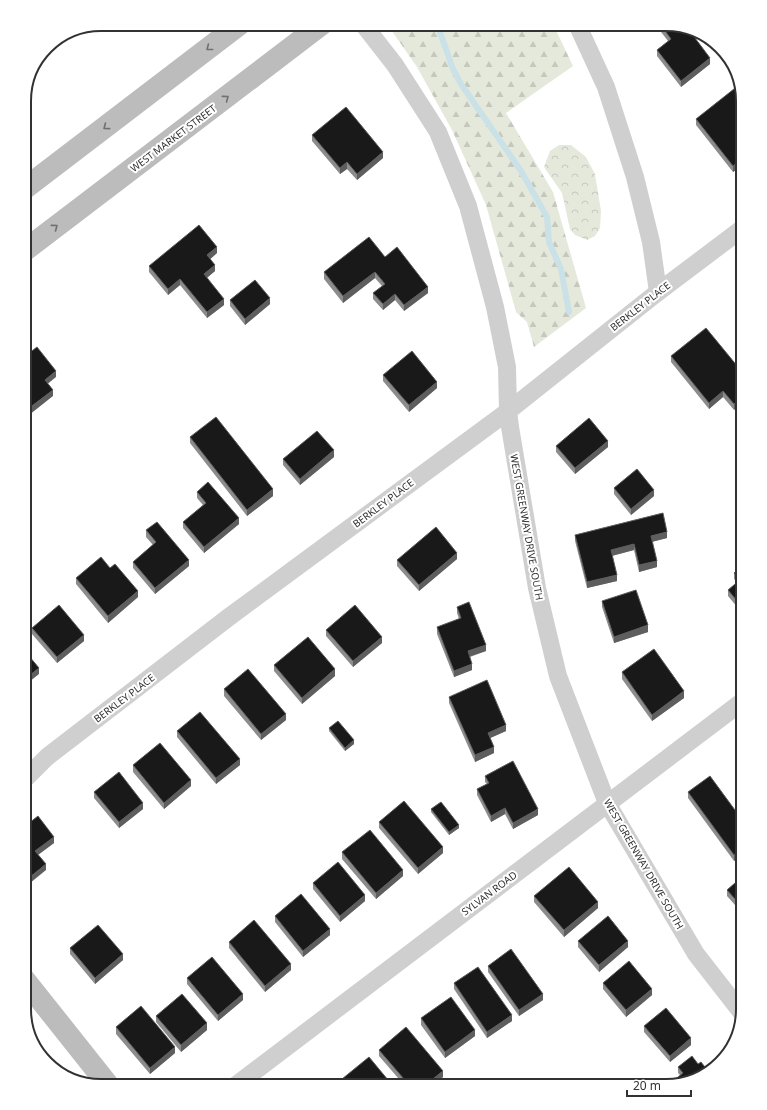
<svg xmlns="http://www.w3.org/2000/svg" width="767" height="1110" font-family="'Noto Sans',sans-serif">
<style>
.forest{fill:url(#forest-firs)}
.park{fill:url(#park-crowns)}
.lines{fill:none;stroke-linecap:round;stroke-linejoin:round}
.stream{stroke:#cae1e7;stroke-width:6}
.street{stroke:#cfcfcf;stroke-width:18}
.secondary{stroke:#bcbcbc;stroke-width:22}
.wall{fill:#8c8c8c}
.shaded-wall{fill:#5e5e5e}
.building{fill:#191919;stroke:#5e5e5e}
.oneway{stroke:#707070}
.labels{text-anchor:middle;stroke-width:4;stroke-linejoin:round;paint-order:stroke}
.street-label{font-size:10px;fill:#323232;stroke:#fff}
.rim{fill:none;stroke:#323232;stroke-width:2}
</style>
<defs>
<pattern id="forest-firs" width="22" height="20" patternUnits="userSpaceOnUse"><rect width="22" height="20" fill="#e4e9dc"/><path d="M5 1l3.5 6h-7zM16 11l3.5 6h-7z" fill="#c4c8bd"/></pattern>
<pattern id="park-crowns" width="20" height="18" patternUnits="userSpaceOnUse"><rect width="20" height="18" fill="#e4e9dc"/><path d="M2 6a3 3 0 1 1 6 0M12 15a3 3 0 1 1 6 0" fill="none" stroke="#c4c8bd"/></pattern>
</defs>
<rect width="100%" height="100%" fill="#fff"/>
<polygon class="forest" points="387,24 553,24 573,66 506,113 553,192 586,308 534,347 527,322 516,312 486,205 452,130 417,67"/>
<polygon class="park" points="559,145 571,145 586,157 595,174 601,211 600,228 595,236 587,240 575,235 570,229 562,193 544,167 550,151"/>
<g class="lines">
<polyline class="stream" points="437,24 453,69 461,84 521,171 547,217 549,242 561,269 569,312"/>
<g class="street">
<polyline points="363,24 395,65 438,132 468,206 495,307 507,367 508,411 510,427 537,588 558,676 607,803 696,954 742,1013"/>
<polyline points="577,24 606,87 635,177 651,242 658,292"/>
<polyline points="24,780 47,757 229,617 507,412 658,292 743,228"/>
<polyline points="235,1086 743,701"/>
</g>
<g class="secondary">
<polyline points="24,189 240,24"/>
<polyline points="24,251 322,24"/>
<polyline points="24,979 109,1086"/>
</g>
</g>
<g class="wall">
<polygon points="658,24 670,24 710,64 681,87 657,56 657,50 668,41 658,28"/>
<polygon points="696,119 743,129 743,165 733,172 696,125"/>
<polygon points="312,135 383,158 357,180 347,169 340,174 312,141"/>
<polygon points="217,253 210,259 215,271 207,278 224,305 207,318 180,285 168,295 149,272 149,266"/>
<polygon points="385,257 428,293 404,311 395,300 383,310 373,299 373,293 382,286 375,278 343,303 324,279 324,272"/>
<polygon points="230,300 270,304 245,325 230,306"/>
<polygon points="671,356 743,373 734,410 723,397 709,409 671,362"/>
<polygon points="383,375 437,388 409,412 383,381"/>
<polygon points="190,437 273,496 247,516 190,443"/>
<polygon points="556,446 608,447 575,474 556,452"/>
<polygon points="334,457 300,485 283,465 283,459"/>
<polygon points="614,488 654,496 631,515 614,494"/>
<polygon points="197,492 239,524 204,553 183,528 183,522 203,505 197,498"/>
<polygon points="146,530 189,566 155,594 133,568 133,562 153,545 146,537"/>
<polygon points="575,535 667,538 652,542 657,567 639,572 634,550 612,556 617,581 587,588 575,541"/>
<polygon points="457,559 419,591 397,566 397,560"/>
<polygon points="743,566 743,614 728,596 728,590 737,582 734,579 734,573"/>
<polygon points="110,568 138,597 108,623 76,584 76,578"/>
<polygon points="602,601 648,632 614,643 602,607"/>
<polygon points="457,607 486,651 470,657 472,670 454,677 437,634 437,627 459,619 457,613"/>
<polygon points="32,628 84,641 57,663 32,634"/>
<polygon points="326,630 382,643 353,667 326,636"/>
<polygon points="274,665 335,676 302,704 274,671"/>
<polygon points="622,672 684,698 652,721 622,679"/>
<polygon points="224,689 286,720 261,740 224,696"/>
<polygon points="449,697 506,731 490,738 494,753 475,762 449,703"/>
<polygon points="329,728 354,744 345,751 329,731"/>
<polygon points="177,731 240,765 216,784 177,737"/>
<polygon points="133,765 191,786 164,809 133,772"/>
<polygon points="485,776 538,815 513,829 505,814 491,822 477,795 477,789 487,784 485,782"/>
<polygon points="94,792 143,809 119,828 94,798"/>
<polygon points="688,792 743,821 743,854 734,861 688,798"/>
<polygon points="431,809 459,828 449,835 431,812"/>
<polygon points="379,822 443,853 418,874 379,828"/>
<polygon points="24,827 54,843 38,855 46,870 24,834"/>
<polygon points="342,852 403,876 376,899 342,859"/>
<polygon points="743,876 743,914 727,896 727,890"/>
<polygon points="313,883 365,901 340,922 313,889"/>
<polygon points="534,896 598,908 564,937 534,902"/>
<polygon points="275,916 330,935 303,957 275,922"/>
<polygon points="578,941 628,947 599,972 578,947"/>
<polygon points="229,942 291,970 265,992 229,948"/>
<polygon points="70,948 123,960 95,984 70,954"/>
<polygon points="488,966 543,1000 519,1016 488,972"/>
<polygon points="187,978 243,1000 218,1021 187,984"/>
<polygon points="454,983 512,1021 487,1038 454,989"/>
<polygon points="603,983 652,995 626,1017 603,989"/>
<polygon points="156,1016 207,1030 181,1052 156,1022"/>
<polygon points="421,1018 475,1036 445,1058 421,1025"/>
<polygon points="644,1026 691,1045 670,1062 644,1032"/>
<polygon points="116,1027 175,1053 150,1074 116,1034"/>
<polygon points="379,1050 443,1077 431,1086 405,1086 379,1056"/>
<polygon points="698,1064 704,1076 672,1084 672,1082 680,1075 678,1073 678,1067"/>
<polygon points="342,1079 393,1086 342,1086"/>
</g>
<g class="shaded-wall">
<polygon points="710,58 710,64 681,87 681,81"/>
<polygon points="743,117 743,123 737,128 737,121"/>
<polygon points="383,152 383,158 357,180 357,174"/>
<polygon points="743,158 743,165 733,172 733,166"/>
<polygon points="347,162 347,169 340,174 340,168"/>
<polygon points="217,247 217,253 207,262 207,255"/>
<polygon points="215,265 215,271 204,280 204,274"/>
<polygon points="375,272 375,278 343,303 343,296"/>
<polygon points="180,279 180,285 168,295 168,289"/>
<polygon points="428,287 428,293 404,311 404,305"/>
<polygon points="395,294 395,300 383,310 383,304"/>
<polygon points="270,298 270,304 245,325 245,319"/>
<polygon points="224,299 224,305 207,318 207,312"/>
<polygon points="56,371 56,377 45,386 45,380"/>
<polygon points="437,382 437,388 409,412 409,405"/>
<polygon points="53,390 53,396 24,419 24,412"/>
<polygon points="723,391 723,397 709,409 709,403"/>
<polygon points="743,397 743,403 734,410 734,404"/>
<polygon points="30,424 30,431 24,435 24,429"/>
<polygon points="608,441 608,447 575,474 575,468"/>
<polygon points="334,450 334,457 300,485 300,479"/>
<polygon points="273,489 273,496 247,516 247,510"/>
<polygon points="654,490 654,496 631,515 631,509"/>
<polygon points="239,518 239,524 204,553 204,547"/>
<polygon points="667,532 667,538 651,542 651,536"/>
<polygon points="634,544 634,550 611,556 611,550"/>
<polygon points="457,553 457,559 419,591 419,585"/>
<polygon points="189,560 189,566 155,594 155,588"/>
<polygon points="657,561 657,567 639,572 639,565"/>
<polygon points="617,575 617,581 587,588 587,582"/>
<polygon points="138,591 138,597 108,623 108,616"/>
<polygon points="648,625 648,632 614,643 614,637"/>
<polygon points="84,635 84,641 57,663 57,657"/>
<polygon points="382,637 382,643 353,667 353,661"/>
<polygon points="486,645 486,651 468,657 468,651"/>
<polygon points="472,664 472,670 454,677 454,671"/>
<polygon points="39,668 39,674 24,686 24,680"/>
<polygon points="335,669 335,676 302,704 302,698"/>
<polygon points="684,691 684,698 652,721 652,715"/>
<polygon points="286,714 286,720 261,740 261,734"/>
<polygon points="506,725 506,731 488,739 488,733"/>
<polygon points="354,740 354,744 345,751 345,748"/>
<polygon points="494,747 494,753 475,762 475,755"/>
<polygon points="240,759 240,765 216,784 216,778"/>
<polygon points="191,780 191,786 164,809 164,803"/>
<polygon points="143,803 143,809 119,828 119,822"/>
<polygon points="505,808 505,814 491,822 491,816"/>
<polygon points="538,809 538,815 513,829 513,823"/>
<polygon points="459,825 459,828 449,835 449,832"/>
<polygon points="54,837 54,843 35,857 35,851"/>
<polygon points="443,847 443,853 418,874 418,868"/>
<polygon points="743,848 743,854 734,861 734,855"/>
<polygon points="46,864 46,870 24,888 24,882"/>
<polygon points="403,870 403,876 376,899 376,893"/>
<polygon points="365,895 365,901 340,922 340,916"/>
<polygon points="598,902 598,908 564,937 564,930"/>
<polygon points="330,929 330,935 303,957 303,951"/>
<polygon points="628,941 628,947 599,972 599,965"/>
<polygon points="123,954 123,960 95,984 95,978"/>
<polygon points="291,964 291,970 265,992 265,986"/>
<polygon points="652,989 652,995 626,1017 626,1010"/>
<polygon points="243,994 243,1000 218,1021 218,1015"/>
<polygon points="543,994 543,1000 519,1016 519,1010"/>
<polygon points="512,1015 512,1021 487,1038 487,1032"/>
<polygon points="207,1023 207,1030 181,1052 181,1045"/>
<polygon points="475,1030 475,1036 445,1058 445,1052"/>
<polygon points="691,1038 691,1045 670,1062 670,1056"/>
<polygon points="175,1047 175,1053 150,1074 150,1068"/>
<polygon points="443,1071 443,1077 431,1086 424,1086"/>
</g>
<g class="building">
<polygon points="660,24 670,24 689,30 710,58 681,81 657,50 671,39"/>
<polygon points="739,85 743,102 743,117 737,121 743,129 743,158 733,166 696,119"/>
<polygon points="346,107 383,152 357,174 347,162 340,168 312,135"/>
<polygon points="199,225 217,247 207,255 215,265 204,274 224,299 207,312 180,279 168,289 149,266"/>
<polygon points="369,237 385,257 397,247 428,287 404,305 395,294 383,304 373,293 385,284 375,272 343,296 324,272"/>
<polygon points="255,280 270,298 245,319 230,300"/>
<polygon points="706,328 743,373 743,397 734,404 723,391 709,403 671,356"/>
<polygon points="37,347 56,371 45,380 53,390 24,412 24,357"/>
<polygon points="412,351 437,382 409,405 383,375"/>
<polygon points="24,417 30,424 24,429"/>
<polygon points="216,417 273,489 247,510 190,437"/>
<polygon points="589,418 608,441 575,468 556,446"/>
<polygon points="317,431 334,450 300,479 283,459"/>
<polygon points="637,469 654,490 631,509 614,488"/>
<polygon points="208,482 239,518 204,547 183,522 206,503 197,492"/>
<polygon points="663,513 667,532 651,536 657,561 639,565 634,544 611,550 617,575 587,582 575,535"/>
<polygon points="157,522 189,560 155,588 133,562 156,542 146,530"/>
<polygon points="436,527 457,553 419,585 397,560"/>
<polygon points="101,557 110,568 115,564 138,591 108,616 76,578"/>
<polygon points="743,566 743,608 728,590 740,580 734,573"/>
<polygon points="636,590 648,625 614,637 602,601"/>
<polygon points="469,602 486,645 468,651 472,664 454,671 437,627 461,618 457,607"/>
<polygon points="59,605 84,635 57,657 32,628"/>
<polygon points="355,605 382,637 353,661 326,630"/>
<polygon points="308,637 335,669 302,698 274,665"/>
<polygon points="654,649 684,691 652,715 622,672"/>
<polygon points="24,650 39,668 24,680"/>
<polygon points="248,669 286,714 261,734 224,689"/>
<polygon points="487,680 506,725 488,733 494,747 475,755 449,697"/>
<polygon points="200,712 240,759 216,778 177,731"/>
<polygon points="338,721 354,740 345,748 329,728"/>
<polygon points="160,743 191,780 164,803 133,765"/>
<polygon points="513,761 538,809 513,823 505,808 491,816 477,789 489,783 485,776"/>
<polygon points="119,772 143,803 119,822 94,792"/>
<polygon points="710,776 743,821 743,848 734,855 688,792"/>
<polygon points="404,801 443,847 418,868 379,822"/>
<polygon points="441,802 459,825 449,832 431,809"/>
<polygon points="38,816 54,837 35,851 46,864 24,882 24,835 27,832 24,828 24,827"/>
<polygon points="370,830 403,870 376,893 342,852"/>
<polygon points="338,862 365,895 340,916 313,883"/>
<polygon points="569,867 598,902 564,930 534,896"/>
<polygon points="743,876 743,908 727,890"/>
<polygon points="301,894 330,929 303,951 275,916"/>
<polygon points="608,916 628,941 599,965 578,941"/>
<polygon points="254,920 291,964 265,986 229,942"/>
<polygon points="98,925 123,954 95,978 70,948"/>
<polygon points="511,949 543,994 519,1010 488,966"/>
<polygon points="212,957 243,994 218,1015 187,978"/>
<polygon points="629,961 652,989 626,1010 603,983"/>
<polygon points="478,967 512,1015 487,1032 454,983"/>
<polygon points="182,994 207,1023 181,1045 156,1016"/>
<polygon points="451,997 475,1030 445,1052 421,1018"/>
<polygon points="141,1006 175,1047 150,1068 116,1027"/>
<polygon points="666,1008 691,1038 670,1056 644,1026"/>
<polygon points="406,1027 443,1071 424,1086 410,1086 379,1050"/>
<polygon points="692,1056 698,1064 701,1062 708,1071 704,1076 673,1084 672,1082 683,1073 678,1067"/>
<polygon points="369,1057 393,1086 347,1086 342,1079"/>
</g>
<defs><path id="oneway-chevron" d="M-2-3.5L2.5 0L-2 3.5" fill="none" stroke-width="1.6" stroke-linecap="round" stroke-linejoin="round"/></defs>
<g class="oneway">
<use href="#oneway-chevron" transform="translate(209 48) rotate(142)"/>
<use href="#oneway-chevron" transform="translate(226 98) rotate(-37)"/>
<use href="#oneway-chevron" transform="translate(106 127) rotate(143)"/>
<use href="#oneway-chevron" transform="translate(55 227) rotate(-37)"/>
</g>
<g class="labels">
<g class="street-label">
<text transform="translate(173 138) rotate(-37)" y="4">WEST MARKET STREET</text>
<text transform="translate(640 306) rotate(-38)" y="4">BERKLEY PLACE</text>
<text transform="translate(383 503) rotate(-37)" y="4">BERKLEY PLACE</text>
<text transform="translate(527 527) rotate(80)" y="4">WEST GREENWAY DRIVE SOUTH</text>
<text transform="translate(124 698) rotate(-37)" y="4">BERKLEY PLACE</text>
<text transform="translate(644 864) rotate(60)" y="4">WEST GREENWAY DRIVE SOUTH</text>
<text transform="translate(489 893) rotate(-37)" y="4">SYLVAN ROAD</text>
</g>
</g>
<path d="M0 0H767V1110H0ZM101 31H666A70 70 0 0 1 736 101V1009A70 70 0 0 1 666 1079H101A70 70 0 0 1 31 1009V101A70 70 0 0 1 101 31Z" fill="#fff" fill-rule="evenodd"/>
<path class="rim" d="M101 31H666A70 70 0 0 1 736 101V1009A70 70 0 0 1 666 1079H101A70 70 0 0 1 31 1009V101A70 70 0 0 1 101 31Z"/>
<path d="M627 1090v6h64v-6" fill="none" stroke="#323232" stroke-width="2"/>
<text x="633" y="1090" font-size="12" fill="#323232" stroke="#ffffff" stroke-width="3" paint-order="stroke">20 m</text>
</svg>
